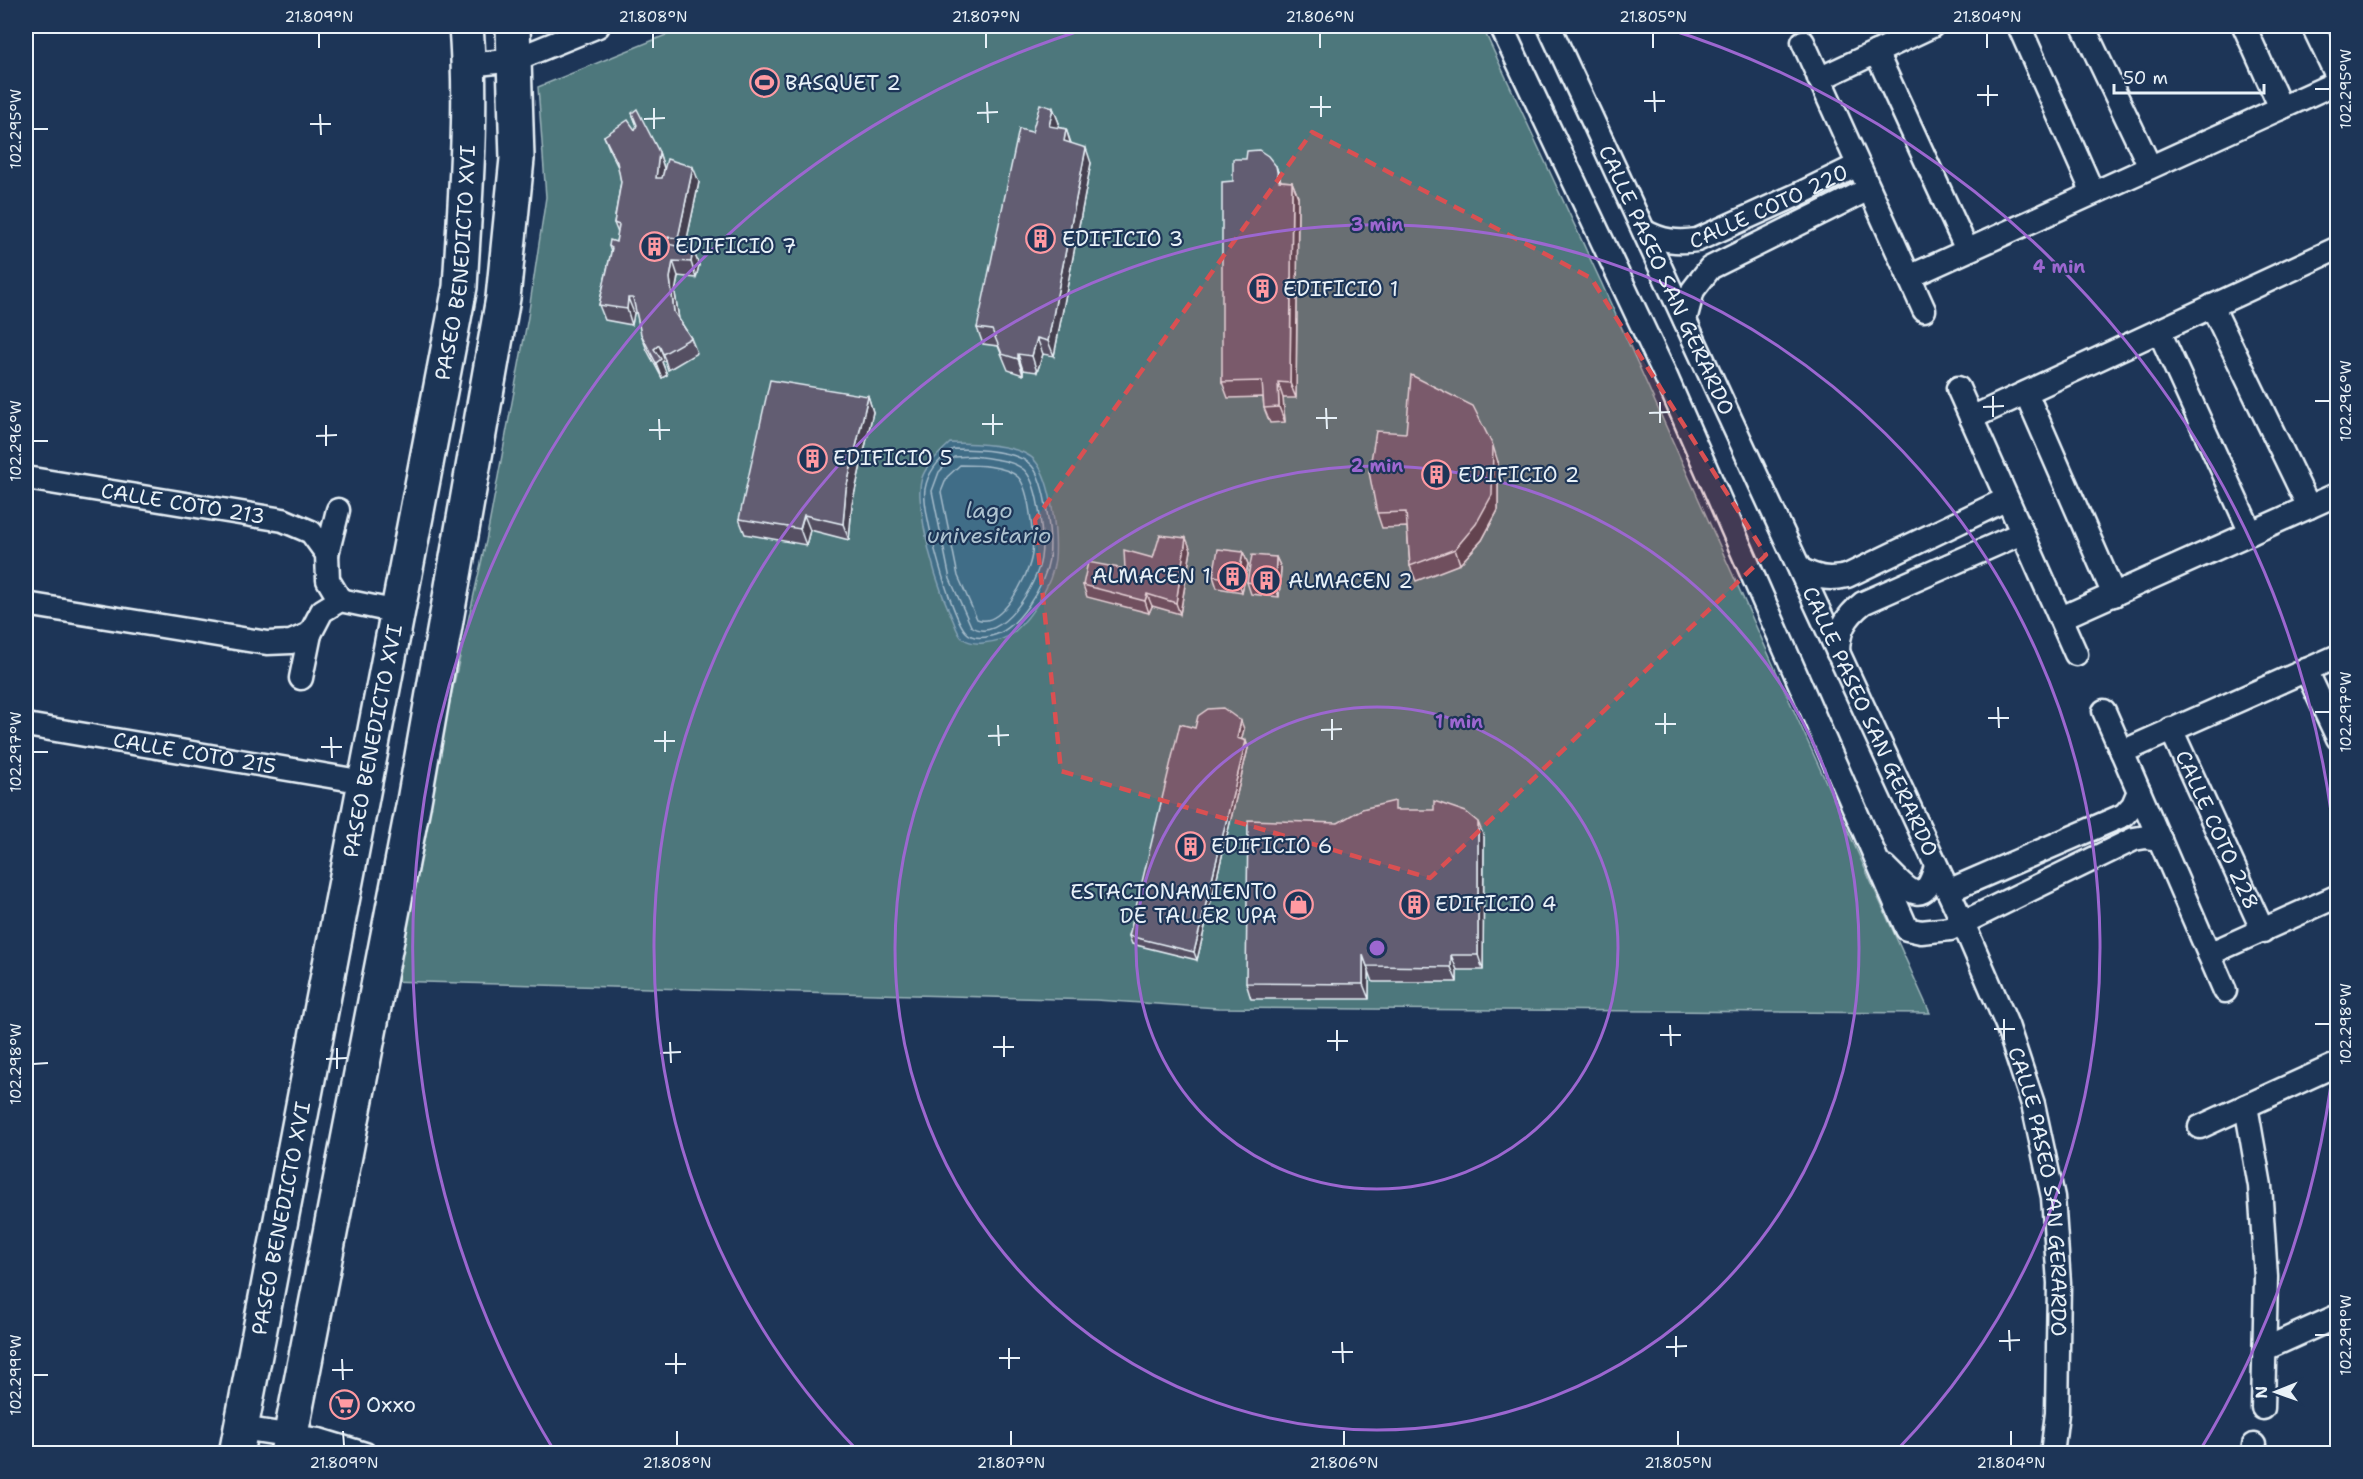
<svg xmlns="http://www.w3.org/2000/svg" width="2363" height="1479" font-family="'Shantell Sans',sans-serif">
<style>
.green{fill:#4e777b;stroke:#9bb4ba;stroke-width:1.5}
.water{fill:#416d87;stroke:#84a2b4;stroke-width:1.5}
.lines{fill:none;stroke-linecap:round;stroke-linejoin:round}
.shore{stroke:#a5bccb;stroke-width:1.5}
.street-casing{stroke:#e8f1f8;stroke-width:27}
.secondary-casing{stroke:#e8f1f8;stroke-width:38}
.street{stroke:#1d3557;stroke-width:22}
.secondary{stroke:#1d3557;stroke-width:33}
.wall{fill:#545062;stroke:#e8f1f8;stroke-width:1.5}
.shaded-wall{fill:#454150;stroke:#e8f1f8;stroke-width:1.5}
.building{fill:#625d72;stroke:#e8f1f8;stroke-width:1.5}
.marked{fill:#da5052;fill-opacity:0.2;stroke:#da5052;stroke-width:4.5;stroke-dasharray:12 8;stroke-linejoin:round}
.ticks{fill:none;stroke:#e8f1f8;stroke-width:2}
.ring{fill:none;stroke:#9c67d0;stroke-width:3}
.labels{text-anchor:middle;stroke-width:4.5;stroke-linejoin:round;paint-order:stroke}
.poi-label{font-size:21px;fill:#e8f1f8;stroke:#1d3557;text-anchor:start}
.street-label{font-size:21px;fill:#e8f1f8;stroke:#1d3557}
.water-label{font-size:22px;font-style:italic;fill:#aec3d0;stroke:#1d3557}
.centre{fill:#9c67d0;stroke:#1d3557;stroke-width:3}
.ring-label{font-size:18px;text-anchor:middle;font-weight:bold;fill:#9c67d0;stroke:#1d3557;stroke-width:4.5;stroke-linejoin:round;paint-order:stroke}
.neatline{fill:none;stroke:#e8f1f8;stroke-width:2}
.ticks-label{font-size:15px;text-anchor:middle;fill:#e8f1f8}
</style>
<rect width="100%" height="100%" fill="#1d3557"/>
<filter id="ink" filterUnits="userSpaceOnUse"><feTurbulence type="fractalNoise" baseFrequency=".0167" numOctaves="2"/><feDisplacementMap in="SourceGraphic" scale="12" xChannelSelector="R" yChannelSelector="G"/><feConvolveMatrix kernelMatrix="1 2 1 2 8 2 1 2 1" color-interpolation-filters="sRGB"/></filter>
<g filter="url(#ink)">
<polygon class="green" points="688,26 1482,26 1601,282 1930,1013 1218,1008 1096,1000 387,981 486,541 528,317 546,197 538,87"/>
<path class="water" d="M950 443C971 443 1023 444 1036 462 1052 482 1057 534 1055 559 1052 585 1032 616 1013 633 1005 640 993 642 983 643 975 644 969 643 962 638 957 633 955 624 952 618 938 587 930 560 924 527 917 481 915 476 950 443Z"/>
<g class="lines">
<g class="shore">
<path d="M953 449C972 449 1018 450 1032 466 1046 483 1052 538 1049 559 1045 584 1018 631 991 636 983 638 972 639 966 632 951 617 921 509 925 489 928 471 939 459 953 449Z"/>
<path d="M973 456C988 458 1016 460 1026 472 1039 487 1044 538 1041 558 1038 582 1001 647 971 626L950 579 932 491 939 472 954 457Z"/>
<path d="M960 465C976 465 1005 465 1018 477 1030 489 1035 544 1031 559 1027 578 1001 629 977 619L958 576 941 492 947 477Z"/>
</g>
<defs>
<g id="street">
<polyline points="1501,26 1663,370 1907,929 1921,932 1950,929 2134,839 2146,837 2160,839"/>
<path id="s1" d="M1549 26 1963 923 2007 1025 2033 1104 2053 1197 2059 1283 2057 1413 2052 1454"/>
<polyline points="2019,26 2093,193"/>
<polyline points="2083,26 2150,167"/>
<polyline points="2244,26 2281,108"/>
<polyline points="2313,26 2338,78"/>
<polyline points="1803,42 1924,310"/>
<polyline points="1876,52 1967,250"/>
<polyline points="469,65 514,60 598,26"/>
<polyline points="1819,79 1932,26"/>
<path id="s2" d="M1644 231C1662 241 1677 243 1697 240L1799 194 1858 165"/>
<polyline points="1909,277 2338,82"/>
<polyline points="2212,306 2309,507"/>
<polyline points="1685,320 1693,290 1710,268 1869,189"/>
<polyline points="2159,331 2251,533"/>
<polyline points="1958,388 2076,654"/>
<polyline points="2026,393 2114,595"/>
<polyline points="1971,418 2338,248"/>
<path id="s3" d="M26 478 283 520 311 532 327 554 328 580 340 600"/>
<polyline points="327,554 338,510"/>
<path d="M1800 569C1817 578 1829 580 1847 576L2007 499"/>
<polyline points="26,604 267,643 291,642 310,634 322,611 340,600 398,612"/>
<polyline points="2061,618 2338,494"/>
<path d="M1838 653C1838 631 1845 617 1863 603L2022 533"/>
<polyline points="2338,656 2122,752 2209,954 2338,896"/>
<polyline points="2306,670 2338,738"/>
<polyline points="301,678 310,634"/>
<polyline points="2104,711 2122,752"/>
<path id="s4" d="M26 725 365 782"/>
<path id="s5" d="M2171 729 2263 931"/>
<path d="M1885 867C1907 889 1924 912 1936 866"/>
<polyline points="1948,891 2124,815 2133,805 2139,791"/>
<polyline points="2209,954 2225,991"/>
<polyline points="2246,1106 2260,1186 2266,1277 2263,1408"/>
<polyline points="2200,1127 2338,1064"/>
<polyline points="2265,1349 2338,1316"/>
<polyline points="241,1428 319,1440 365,1454"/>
<polyline points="2253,1454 2254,1445"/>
</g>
<g id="secondary">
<path id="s6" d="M236 1454 460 287C465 200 473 113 466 26"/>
<polyline points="287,1454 414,801 503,298 517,159 513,26"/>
</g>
</defs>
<use href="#street" class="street-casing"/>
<use href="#secondary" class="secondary-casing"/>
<use href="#street" class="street"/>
<use href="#secondary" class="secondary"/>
</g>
<g class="wall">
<polygon points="1053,108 1059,123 1058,127 1066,129 1071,143 1091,163 1054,356 1043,354 1037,372 1023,370 1023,375 1008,370 998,346 983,344 977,328"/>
<polygon points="632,113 659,152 664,168 664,174 699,182 685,248 693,250 699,265 696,278 678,276 675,293 679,319 691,338 697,353 668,370 665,360 662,362 667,375 662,378 647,350 641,334 637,313 634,313 632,325 605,320 599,305 611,252 609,246 616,242 618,233 614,223 621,182 619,169 610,151 604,136 635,130 637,126"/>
<polygon points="1276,166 1281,181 1292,182 1298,197 1296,398 1283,398 1285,422 1270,423 1264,408 1263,397 1228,398 1222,382 1233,181"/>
<polygon points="868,396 873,412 852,504 849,540 810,530 806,545 745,534 739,519"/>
<polygon points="1498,462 1498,510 1482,540 1460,564 1416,581 1410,566 1407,527 1382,528 1377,513"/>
<polygon points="1191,550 1180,614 1152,606 1149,613 1087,597 1083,585 1125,569"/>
<polygon points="1243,552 1248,564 1242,592 1217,588 1213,576"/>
<polygon points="1276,557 1281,568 1279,597 1251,594 1247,582"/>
<polygon points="1195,728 1244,729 1241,739 1246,741 1248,748 1197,960 1132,944 1129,936"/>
<polygon points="1398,810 1484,837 1483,970 1457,970 1457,982 1373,982 1369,971 1369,999 1251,999 1246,983 1338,823"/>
</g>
<g class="shaded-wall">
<polygon points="1053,108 1059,123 1054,141 1049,126"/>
<polygon points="1066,129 1071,145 1064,141"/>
<polygon points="1086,148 1091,163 1054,356 1048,341"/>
<polygon points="659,152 664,168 661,193 656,178"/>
<polygon points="1276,166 1281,182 1279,181"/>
<polygon points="693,167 699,182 684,253 678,238"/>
<polygon points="1292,182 1298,197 1296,398 1290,383"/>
<polygon points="693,250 699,265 696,278 691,262"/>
<polygon points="673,261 678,276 675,293 680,327 674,312 670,278"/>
<polygon points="628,298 634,313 632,325 627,309"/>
<polygon points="1037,338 1043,354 1037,372 1032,356"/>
<polygon points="659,345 665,360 662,362 667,375 662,378 656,363 654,349"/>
<polygon points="1018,354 1023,370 1023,375 1018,359"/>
<polygon points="1278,382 1283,398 1285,422 1279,407"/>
<polygon points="868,396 873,412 852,504 849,540 843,524 846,489"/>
<polygon points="1493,446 1498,462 1498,510 1482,540 1460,564 1455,549"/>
<polygon points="804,515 810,530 806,545 800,529"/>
<polygon points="1186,538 1191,550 1180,614 1176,603"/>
<polygon points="1243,552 1248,564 1242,592 1238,580"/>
<polygon points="1276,557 1281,568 1279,597 1275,586"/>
<polygon points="1147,594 1152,606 1149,613 1145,601"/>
<polygon points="1241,721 1244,729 1240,746 1237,738"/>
<polygon points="1246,741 1248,748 1197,960 1194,952"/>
<polygon points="1478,822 1484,837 1483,970 1478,955"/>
<polygon points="1363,955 1369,971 1369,999 1363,984"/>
<polygon points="1451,955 1457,970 1457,982 1451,967"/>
</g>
<g class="building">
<polygon points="1040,104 1053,108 1049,126 1066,129 1064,141 1086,148 1048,341 1037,338 1032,356 1018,354 1018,359 1002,354 992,330 977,328 1019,129 1032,132"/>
<polygon points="637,109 659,152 656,178 662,178 667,159 693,167 678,238 668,237 668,244 693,250 691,262 673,261 670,278 674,312 691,338 663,354 659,345 654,349 661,359 656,363 641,334 633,298 628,298 627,309 599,305 612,248 609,246 610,240 616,242 619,225 614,223 621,182 617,162 604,136 628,120 635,130 637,125 632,113"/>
<polygon points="1259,150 1268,156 1276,166 1279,181 1292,182 1290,383 1278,382 1279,407 1264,408 1262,381 1222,382 1222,182 1233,181 1233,159 1246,159 1247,151"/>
<polygon points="1411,375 1473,406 1493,446 1492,495 1476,524 1455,549 1410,566 1406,512 1377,513 1369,472 1376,431 1406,433"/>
<polygon points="770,380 868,396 846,489 843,524 804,515 800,529 739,519"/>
<polygon points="1160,535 1186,538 1176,603 1147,594 1145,601 1083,585 1088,562 1125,569 1124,550 1153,558"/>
<polygon points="1218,549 1243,552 1238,580 1213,576"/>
<polygon points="1252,555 1276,557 1275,586 1247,582"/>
<polygon points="1223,708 1241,721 1237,738 1246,741 1194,952 1129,936 1180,724 1195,728 1198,716 1208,709"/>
<polygon points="1395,801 1395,810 1434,810 1434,801 1466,812 1478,822 1478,955 1451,955 1451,967 1367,966 1363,955 1363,984 1246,983 1248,820 1338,823 1362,809"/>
</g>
</g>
<path class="marked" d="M1312 132 1591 278 1766 555 1430 878 1061 771 1035 520Z"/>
<path class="ticks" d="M319 33V48M653 33V48M986 33V48M1320 33V48M1653 33V48M1987 33V48M1988 85V106M2315 89H2330M1654 91 1655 112M1977 95H1998M1321 96V117M1644 101H1665M987 102 988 123M1310 107H1331M654 108V129M977 113 998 112M320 114 321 135M644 119 665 118M310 124H331M33 129H48M1993 396V417M2315 401H2330M1660 402V423M1983 407 2004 406M1326 408 1327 429M1649 413 1670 412M993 414V435M1316 418H1337M659 419 660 440M982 424H1003M326 425V446M649 430H670M316 436 337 435M33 441H48M1998 707 1999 728M2315 712H2330M1665 713V734M1988 718H2009M1332 719V740M1655 724H1676M998 725 999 746M1321 730 1342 729M665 731V752M988 736 1009 735M331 737 332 758M654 741H675M321 747H342M33 752H48M2004 1019V1040M2315 1024H2330M1670 1025 1671 1046M1994 1029H2015M1337 1030V1051M1660 1035H1681M1004 1036V1057M1327 1041H1348M670 1042 671 1063M993 1047H1014M337 1048V1069M660 1053 681 1052M326 1059 347 1058M33 1064 48 1063M2009 1330 2010 1351M2315 1335H2330M1676 1336V1357M1999 1341 2020 1340M1342 1342 1343 1363M1666 1347 1687 1346M1009 1348V1369M1332 1352H1353M676 1353V1374M999 1358H1020M342 1359 343 1380M665 1364H686M332 1370H353M33 1375H48M343 1431 344 1446M677 1431V1446M1011 1431V1446M1344 1431V1446M1678 1431V1446M2011 1431V1446"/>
<g class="ring">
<circle cx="1377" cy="948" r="241"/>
<circle cx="1377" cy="948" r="482"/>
<path d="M857 1450A723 723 0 1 1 1897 1450"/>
<path d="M2337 1032A964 964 0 0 1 2199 1452M555 1452A964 964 0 0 1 1095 26M1659 26A964 964 0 0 1 2337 864"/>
</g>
<defs>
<symbol id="stadium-ring" viewBox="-11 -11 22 22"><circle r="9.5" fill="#1d3557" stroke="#ff9aa2" stroke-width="1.5"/><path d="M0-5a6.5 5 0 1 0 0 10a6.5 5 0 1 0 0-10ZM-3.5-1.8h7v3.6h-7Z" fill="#ff9aa2"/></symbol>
<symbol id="building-ring" viewBox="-11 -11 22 22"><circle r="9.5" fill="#1d3557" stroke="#ff9aa2" stroke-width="1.5"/><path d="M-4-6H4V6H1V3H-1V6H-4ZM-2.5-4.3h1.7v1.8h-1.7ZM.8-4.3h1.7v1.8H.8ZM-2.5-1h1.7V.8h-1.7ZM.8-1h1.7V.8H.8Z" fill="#ff9aa2"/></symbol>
<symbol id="shop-ring" viewBox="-11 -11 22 22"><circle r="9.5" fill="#1d3557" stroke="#ff9aa2" stroke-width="1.5"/><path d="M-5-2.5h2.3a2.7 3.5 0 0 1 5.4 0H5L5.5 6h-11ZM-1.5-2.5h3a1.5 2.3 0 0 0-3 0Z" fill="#ff9aa2"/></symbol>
<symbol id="supermarket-ring" viewBox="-11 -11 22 22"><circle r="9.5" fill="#1d3557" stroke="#ff9aa2" stroke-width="1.5"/><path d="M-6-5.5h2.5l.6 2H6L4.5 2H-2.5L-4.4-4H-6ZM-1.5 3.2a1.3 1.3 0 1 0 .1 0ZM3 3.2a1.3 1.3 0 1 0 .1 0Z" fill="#ff9aa2"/></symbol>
</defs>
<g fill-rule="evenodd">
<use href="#stadium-ring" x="748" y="66" width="33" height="33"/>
<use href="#building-ring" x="1024" y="222" width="33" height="33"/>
<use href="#building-ring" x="638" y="230" width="33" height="33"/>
<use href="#building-ring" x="1246" y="272" width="33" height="33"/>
<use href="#building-ring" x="796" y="442" width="33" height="33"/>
<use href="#building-ring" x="1420" y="458" width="33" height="33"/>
<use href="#building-ring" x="1216" y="560" width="33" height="33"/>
<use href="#building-ring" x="1250" y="564" width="33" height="33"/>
<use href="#building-ring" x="1174" y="830" width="33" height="33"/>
<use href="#shop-ring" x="1282" y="888" width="33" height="33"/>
<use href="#building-ring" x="1398" y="888" width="33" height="33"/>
<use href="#supermarket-ring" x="328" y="1388" width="33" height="33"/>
</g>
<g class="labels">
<g class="poi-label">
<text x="785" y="90">BASQUET 2</text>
<text x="1062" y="246">EDIFICIO 3</text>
<text x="675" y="253">EDIFICIO 7</text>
<text x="1283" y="296">EDIFICIO 1</text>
<text x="833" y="465">EDIFICIO 5</text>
<text x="1458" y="482">EDIFICIO 2</text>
<text x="1211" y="583" text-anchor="end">ALMACEN 1</text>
<text x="1288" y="588">ALMACEN 2</text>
<text x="1211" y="853">EDIFICIO 6</text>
<text x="1277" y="899" text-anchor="end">ESTACIONAMIENTO<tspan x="1277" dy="24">DE TALLER UPA</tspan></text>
<text x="1435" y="911">EDIFICIO 4</text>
<text x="366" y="1412">Oxxo</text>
</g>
<g class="street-label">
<text dy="7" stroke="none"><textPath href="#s2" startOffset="134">CALLE COTO 220</textPath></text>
<text dy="7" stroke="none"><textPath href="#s6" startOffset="1212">PASEO BENEDICTO XVI</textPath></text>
<text dy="7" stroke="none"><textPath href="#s1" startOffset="280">CALLE PASEO SAN GERARDO</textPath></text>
<text dy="7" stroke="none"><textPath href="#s3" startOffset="159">CALLE COTO 213</textPath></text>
<text dy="7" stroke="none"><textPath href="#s1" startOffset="766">CALLE PASEO SAN GERARDO</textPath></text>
<text dy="7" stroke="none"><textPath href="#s6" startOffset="726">PASEO BENEDICTO XVI</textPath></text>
<text dy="7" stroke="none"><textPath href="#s4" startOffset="171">CALLE COTO 215</textPath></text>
<text dy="7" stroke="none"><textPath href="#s5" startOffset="111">CALLE COTO 228</textPath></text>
<text dy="7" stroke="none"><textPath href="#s1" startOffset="1270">CALLE PASEO SAN GERARDO</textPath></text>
<text dy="7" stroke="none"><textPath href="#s6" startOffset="240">PASEO BENEDICTO XVI</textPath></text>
</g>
<g class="water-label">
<text x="989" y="518">lago<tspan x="989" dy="25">univesitario</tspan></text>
</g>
</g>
<circle cx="1377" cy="948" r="9" class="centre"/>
<g class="ring-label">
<text x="1377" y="231">3 min</text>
<text x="2059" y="273">4 min</text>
<text x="1377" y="472">2 min</text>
<text x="1459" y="728">1 min</text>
</g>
<rect width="2363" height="1479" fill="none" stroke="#1d3557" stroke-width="66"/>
<g transform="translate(2276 1392) rotate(269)" stroke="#1d3557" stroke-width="4.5" paint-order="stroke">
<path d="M0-4.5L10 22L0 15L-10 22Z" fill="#e8f1f8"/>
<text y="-9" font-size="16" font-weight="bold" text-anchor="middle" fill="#e8f1f8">N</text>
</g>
<path d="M2114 84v9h150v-9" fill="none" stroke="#e8f1f8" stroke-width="3"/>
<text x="2123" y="84" font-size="18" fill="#e8f1f8" stroke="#1d3557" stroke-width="4.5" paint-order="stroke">50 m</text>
<rect x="33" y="33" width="2297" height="1413" class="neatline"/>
<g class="ticks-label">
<text x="319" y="22">21.809°N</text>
<text x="653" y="22">21.808°N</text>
<text x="986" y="22">21.807°N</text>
<text x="1320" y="22">21.806°N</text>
<text x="1653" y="22">21.805°N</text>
<text x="1987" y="22">21.804°N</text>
<text transform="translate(2346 89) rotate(-90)" y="5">102.295°W</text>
<text transform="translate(16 129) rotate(-90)" y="5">102.295°W</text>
<text transform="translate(2346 401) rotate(-90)" y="5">102.296°W</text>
<text transform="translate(16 441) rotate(-90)" y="5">102.296°W</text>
<text transform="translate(2346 712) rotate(-90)" y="5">102.297°W</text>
<text transform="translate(16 752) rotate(-90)" y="5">102.297°W</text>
<text transform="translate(2346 1024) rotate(-90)" y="5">102.298°W</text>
<text transform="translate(16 1064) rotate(-90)" y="5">102.298°W</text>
<text transform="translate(2346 1335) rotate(-90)" y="5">102.299°W</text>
<text transform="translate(16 1375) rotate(-90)" y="5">102.299°W</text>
<text x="344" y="1468">21.809°N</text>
<text x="677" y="1468">21.808°N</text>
<text x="1011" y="1468">21.807°N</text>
<text x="1344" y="1468">21.806°N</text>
<text x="1678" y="1468">21.805°N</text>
<text x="2011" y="1468">21.804°N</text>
</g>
</svg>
